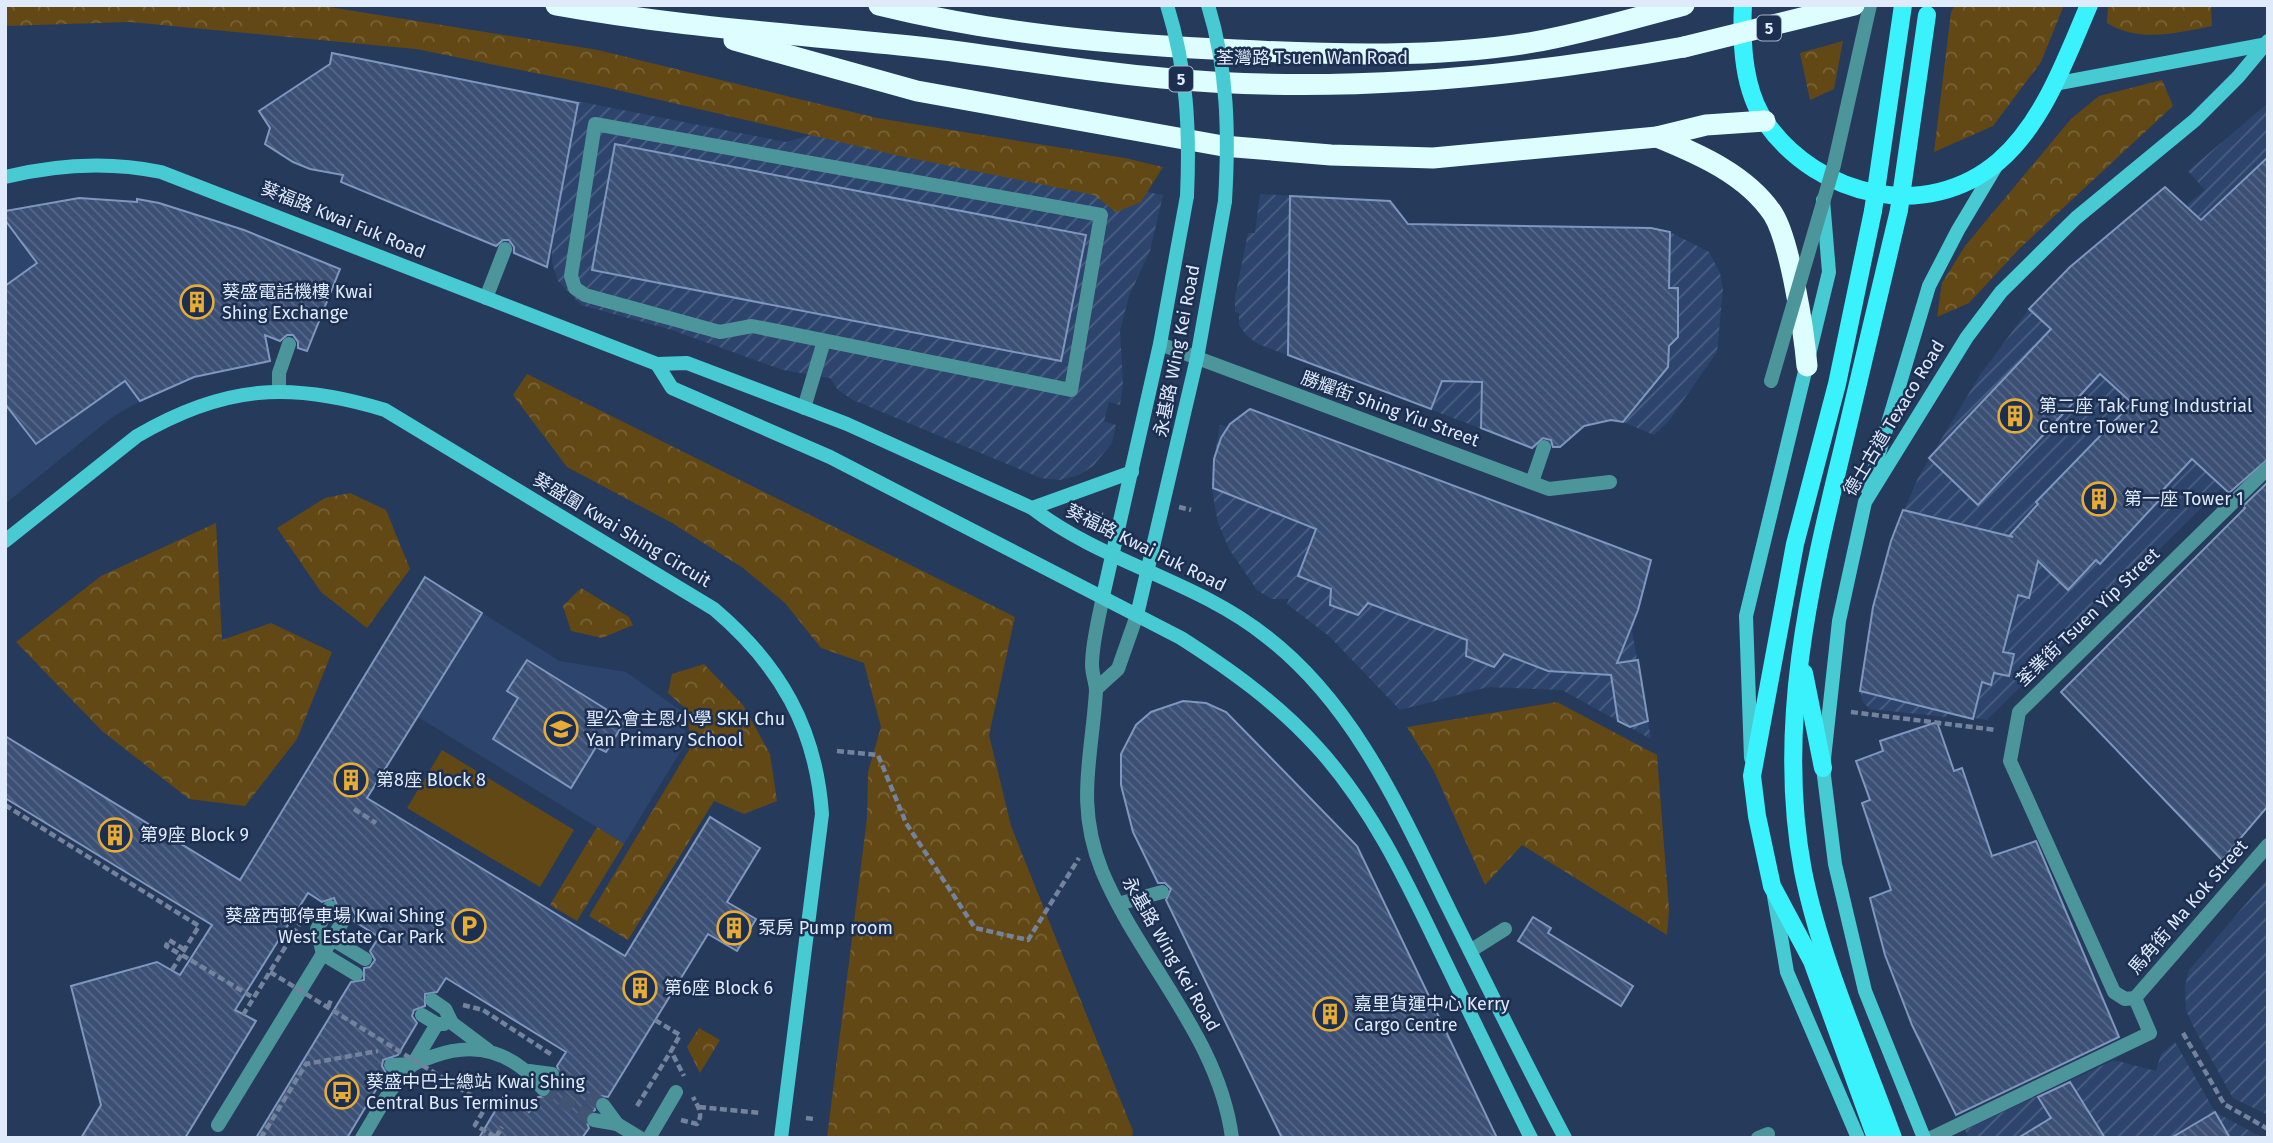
<svg xmlns="http://www.w3.org/2000/svg" width="2273" height="1143" font-family="'Fira Sans','Noto Sans TC',sans-serif">
<style>
.built{fill:#2d446c}
.industrial{fill:url(#industrial-furrows)}
.forest{fill:url(#forest-crowns)}
.pitch{fill:#624814}
.building{fill:url(#building-back-hatch);stroke:#7f97bf;stroke-width:2}
.lines{fill:none;stroke-linecap:round;stroke-linejoin:round}
.street-tunnel{stroke:#425474;stroke-width:14;stroke-dasharray:14 7;stroke-linecap:butt}
.path{stroke:#73839e;stroke-width:4.5;stroke-dasharray:7 3.5;stroke-linecap:butt}
.lane{stroke:#4c969b;stroke-width:14}
.street{stroke:#4c969b;stroke-width:14}
.secondary{stroke:#48cad2;stroke-width:14}
.primary{stroke:#39f2fc;stroke-width:18}
.highway{stroke:#ddfdff;stroke-width:21}
.path-bridge{stroke:#73839e;stroke-width:4.5;stroke-dasharray:7 3.5;stroke-linecap:butt}
.lane-bridge{stroke:#4c969b;stroke-width:14}
.secondary-bridge{stroke:#48cad2;stroke-width:14}
.primary-bridge{stroke:#39f2fc;stroke-width:18}
.highway-bridge{stroke:#ddfdff;stroke-width:21}
.labels{text-anchor:middle;stroke-width:5;stroke-linejoin:round;paint-order:stroke}
.shield{fill:#1c2f51;stroke:#a4b2c8;stroke-width:2}
.shield-label{font-size:16px;font-weight:bold;fill:#dfeafb}
.street-label{font-size:18px;fill:#dfeafb;stroke:#1c2f51}
.poi-label{font-size:18px;fill:#dfeafb;stroke:#1c2f51;text-anchor:start}
</style>
<defs>
<pattern id="industrial-furrows" width="10" height="10" patternUnits="userSpaceOnUse" patternTransform="scale(1.75)"><rect width="10" height="10" fill="#2d446c"/><path d="M-1 1l2-2M0 10L10 0M9 11l2-2" fill="none" stroke="#4b5f82"/></pattern>
<pattern id="forest-crowns" width="20" height="18" patternUnits="userSpaceOnUse" patternTransform="scale(1.75)"><rect width="20" height="18" fill="#624814"/><path d="M2 6a3 3 0 1 1 6 0M12 15a3 3 0 1 1 6 0" fill="none" stroke="#786337"/></pattern>
<pattern id="building-back-hatch" width="6" height="6" patternUnits="userSpaceOnUse" patternTransform="scale(1.75)"><rect width="6" height="6" fill="#3b5074"/><path d="M-1 5l2 2M0 0l6 6M5-1l2 2" fill="none" stroke="#576989"/></pattern>
</defs>
<rect width="100%" height="100%" fill="#263a5c"/>
<g class="built">
<polygon points="5,220 140,401 111,418 5,504"/>
<polygon points="482,613 560,661 626,672 680,710 687,741 624,844 418,717"/>
</g>
<g class="industrial">
<polygon points="332,53 786,142 830,130 1163,195 1150,251 1129,296 1120,331 1123,384 1120,405 1109,402 1104,421 1116,425 1112,443 1093,466 1079,475 1060,480 1041,478 853,400 838,390 830,378 783,370 672,330 581,305 558,281 552,263 552,242 547,267 341,182 344,172 310,169 293,162 265,144 270,128 259,111 330,64"/>
<polygon points="2268,103 2268,442 1987,720 1948,714 1947,717 1870,709 1863,702 1860,691 1873,607 1891,541 1918,478 1980,375 2029,309 2107,235 2165,187 2185,206 2205,190 2188,171"/>
<polygon points="1260,194 1390,201 1408,224 1651,228 1670,232 1709,252 1720,273 1723,289 1717,352 1668,422 1654,435 1623,422 1611,420 1584,426 1560,447 1532,448 1258,344 1247,336 1239,325 1239,313 1235,312 1235,297 1248,233 1255,233"/>
<polygon points="1250,409 1650,563 1632,631 1651,739 1562,690 1488,687 1400,710 1330,637 1287,604 1289,599 1271,599 1257,590 1229,549 1218,523 1212,490 1213,464 1220,425 1228,427"/>
<polygon points="2268,878 2268,1115 2233,1098 2194,1028 2186,1010 2185,986 2189,970"/>
<polygon points="2175,1042 2215,1112 2263,1138 1969,1138 1965,1130 2114,1060 2156,1071 2161,1054"/>
</g>
<g class="forest">
<polygon points="5,5 317,5 598,50 877,118 1125,158 1163,167 1141,202 1116,212 1094,195 900,156 600,86 416,49 130,22 5,26"/>
<polygon points="1955,5 2064,5 2041,62 1993,126 1934,152 1951,12"/>
<path d="M2108 5 2211 7 2212 26C2177 33 2139 43 2107 23Z"/>
<polygon points="1843,41 1834,89 1810,100 1800,53"/>
<polygon points="2162,80 2173,106 2021,247 1969,303 1937,317 1942,283 1965,246 2071,119 2099,96"/>
<polygon points="527,374 1015,617 989,735 1011,826 1133,1131 1132,1138 827,1138 867,818 868,772 881,727 864,663 821,648 785,603 743,568 672,523 567,467 513,395"/>
<polygon points="350,493 386,510 410,569 367,628 321,592 277,528 325,498"/>
<polygon points="216,523 222,640 271,623 332,652 297,739 245,806 189,799 102,731 16,642 101,576"/>
<polygon points="581,588 629,617 633,625 602,638 571,631 563,606"/>
<polygon points="704,664 743,705 770,754 777,801 744,814 714,801 628,940 589,916 692,745 685,708 668,693 672,674"/>
<polygon points="1557,702 1657,755 1669,909 1667,935 1522,845 1485,885 1434,771 1407,727"/>
<polygon points="597,827 624,844 577,921 550,905"/>
<polygon points="699,1028 720,1040 700,1073 687,1047"/>
</g>
<polygon class="pitch" points="442,750 574,830 540,887 407,808"/>
<g class="building">
<polygon points="332,53 578,103 547,267 514,253 514,247 509,240 503,240 496,246 341,182 343,175 310,169 293,162 265,144 270,128 259,111 330,64"/>
<polygon points="615,144 1086,235 1061,361 592,270"/>
<polygon points="2268,157 2268,459 2229,493 2192,459 2160,493 2163,496 2100,564 2096,560 2068,590 2038,561 2029,598 2018,595 2003,652 2014,654 2009,676 1994,673 1991,685 1982,682 1973,719 1860,691 1873,607 1891,541 1903,510 2013,537 2010,535 2038,504 2036,502 2132,403 2100,374 1978,505 1929,458 2051,329 2029,309 2070,267 2165,187 2201,220"/>
<polygon points="1290,196 1390,201 1408,224 1651,228 1670,232 1669,288 1678,288 1678,337 1669,346 1668,367 1623,422 1611,420 1584,426 1560,447 1553,447 1551,440 1543,438 1532,448 1481,428 1482,382 1442,381 1431,409 1288,355"/>
<polygon points="79,198 137,202 137,199 159,203 244,230 340,269 307,351 298,348 298,342 293,335 287,335 280,341 265,335 270,361 194,377 140,401 125,381 36,444 5,404 5,286 37,263 5,220 5,211"/>
<polygon points="1250,409 1651,560 1638,610 1617,663 1638,660 1648,721 1630,727 1618,721 1611,675 1548,671 1504,654 1494,667 1466,656 1467,640 1368,603 1358,615 1330,605 1331,589 1298,576 1316,529 1213,488 1214,459 1221,438 1230,424"/>
<polygon points="2268,482 2268,806 2222,860 2061,692 2245,508 2243,506"/>
<polygon points="425,577 482,613 367,798 625,956 710,817 760,848 727,902 756,919 737,951 708,934 608,1097 601,1096 595,1101 595,1110 585,1118 589,1128 582,1138 479,1138 504,1096 529,1112 538,1097 550,1096 551,1084 561,1076 557,1066 566,1052 446,978 437,992 425,994 425,1006 414,1010 412,1016 417,1023 398,1055 383,1060 382,1066 386,1073 347,1138 256,1138 351,982 364,980 364,968 370,967 375,960 370,951 379,937 354,921 356,916 352,908 346,906 339,910 334,898 322,902 308,893 235,1010 256,1021 185,1138 81,1138 101,1105 71,986 157,962 180,975 212,925 5,798 5,736 240,880"/>
<polygon points="527,660 625,721 606,752 596,747 571,788 493,739 518,698 507,691"/>
<polygon points="1183,701 1206,703 1226,712 1357,846 1497,1138 1282,1138 1166,900 1171,889 1165,883 1158,883 1133,832 1121,785 1121,754 1136,725 1151,712"/>
<polygon points="1937,722 1954,771 1962,768 1992,856 2036,841 2119,1037 1956,1115 1912,1025 1885,955 1870,898 1891,890 1862,803 1870,800 1856,761 1883,751 1880,741"/>
<polygon points="1533,917 1551,928 1548,933 1633,986 1621,1006 1518,941"/>
<polygon points="2070,1082 2105,1138 2018,1138 2051,1118 2038,1097"/>
<polygon points="2215,1112 2230,1138 2171,1138"/>
</g>
<g class="lines">
<g class="street-tunnel">
<polyline points="552,1074 603,1105"/>
<polyline points="543,1089 594,1120"/>
</g>
<g class="path">
<polyline points="1179,507 1191,510"/>
<polyline points="1087,523 1092,513 1103,515"/>
<polyline points="1851,712 1996,730"/>
<polyline points="837,751 878,755 906,823 975,928 1028,940 1079,858"/>
<polyline points="5,805 199,926 172,970"/>
<polyline points="354,809 376,823"/>
<polyline points="178,953 166,946 169,940 185,950"/>
<polyline points="182,955 254,998"/>
<polyline points="463,1005 483,1010 552,1055"/>
<polyline points="328,1007 331,1000"/>
<polyline points="243,1015 299,925"/>
<polyline points="655,1020 680,1035 671,1051 684,1076"/>
<polyline points="2183,1033 2224,1104 2268,1129"/>
<polyline points="637,1106 671,1051"/>
<polyline points="699,1107 761,1113"/>
<polyline points="806,1118 814,1119"/>
<path d="M681 1120 697 1124C704 1114 698 1107 693 1097"/>
<polyline points="496,1137 502,1127"/>
<polyline points="261,1138 306,1064 378,1051"/>
</g>
<g class="lane">
<polygon points="595,124 1101,215 1071,390 752,326 720,332 585,295 575,288 571,276"/>
<polyline points="486,298 505,249"/>
<polyline points="279,391 279,373 289,344"/>
<polyline points="804,408 824,341"/>
<polyline points="1532,482 1544,447"/>
<path d="M1103 596C1099 618 1092 643 1092 665 1092 674 1096 683 1096 691 1092 757 1075 804 1102 871 1140 962 1219 1037 1232 1138"/>
<polyline points="1096,689 1118,669 1137,615"/>
<polyline points="1118,904 1162,892"/>
<polyline points="330,907 317,929 323,954 356,974"/>
<polyline points="332,939 365,959"/>
<polyline points="1470,951 1505,929"/>
<polyline points="432,1000 445,1009 452,1023 488,1050"/>
<polyline points="422,1015 437,1024 444,1024"/>
<polyline points="391,1065 413,1064 437,1024"/>
<polyline points="218,1125 346,916"/>
<polyline points="649,1138 676,1092"/>
<polyline points="1758,1138 1768,1134"/>
</g>
<g class="street">
<polyline points="1160,344 1549,489 1610,482"/>
<polyline points="2135,998 2125,999 2114,992 2010,761 2019,712 2268,468"/>
<polyline points="529,1071 552,1074"/>
<polyline points="603,1105 617,1124 640,1138"/>
<polyline points="594,1120 617,1124"/>
<path d="M362 1138C377 1114 390 1086 410 1067 416 1061 426 1059 434 1056 478 1040 515 1054 543 1089"/>
<polyline points="1931,1138 2150,1033 2135,998 2268,845"/>
</g>
<g class="secondary">
<polyline points="2054,84 2262,45"/>
<path d="M5 177C58 164 108 161 161 172L657 364 687 363 847 424 1032 508C1103 563 1196 580 1267 637 1356 706 1401 812 1450 911 1488 987 1525 1063 1565 1138"/>
<path d="M657 364 672 388 830 457 1181 638C1231 670 1277 703 1317 747 1371 806 1406 880 1440 951 1470 1013 1500 1076 1531 1138"/>
<polyline points="1868,490 1929,286 1958,230 1998,163"/>
<polyline points="1032,508 1132,472"/>
<path d="M5 541 137 436C224 385 290 381 385 410L714 609C780 665 816 728 822 814L781 1138"/>
<polyline points="1103,596 1160,344 1187,196"/>
<polyline points="1137,615 1197,358 1225,201"/>
<polyline points="1751,758 1746,616 1829,272 1823,200"/>
<polyline points="1774,896 1787,972 1858,1138"/>
<polyline points="1924,1138 1865,991 1835,864 1823,768 1839,621 1865,502 1967,337 2001,292 2076,218 2195,120 2238,77 2268,41"/>
</g>
<g class="primary">
<path d="M1743 5C1741 44 1743 90 1766 123 1818 197 1927 223 1999 161 2044 122 2066 58 2089 5"/>
<polyline points="1873,211 1837,384 1795,544 1752,776 1757,816 1772,886 1812,961 1876,1138"/>
<polyline points="1804,673 1823,768"/>
<path d="M1893 1138C1862 1052 1821 961 1803 871 1776 728 1809 587 1843 447 1862 368 1881 289 1899 210"/>
</g>
<g class="highway">
<path d="M556 5C677 27 797 34 919 47 1000 56 1080 71 1162 78 1335 95 1513 78 1684 47"/>
<path d="M879 5C996 34 1118 45 1237 50 1335 55 1438 58 1534 42 1585 33 1634 18 1684 5"/>
<polyline points="734,40 917,91 1223,146 1331,155 1433,158 1657,137 1706,125 1765,121"/>
<path d="M1657 137C1699 154 1747 175 1773 214 1790 241 1804 332 1807 366"/>
</g>
<polyline class="path-bridge" points="270,972 487,1105 475,1125 497,1138"/>
<polyline class="lane-bridge" points="1771,381 1834,165 1870,5"/>
<g class="secondary-bridge">
<path d="M1167 5C1187 69 1190 130 1187 196"/>
<path d="M1208 5C1228 70 1229 134 1225 201"/>
</g>
<g class="primary-bridge">
<polyline points="1899,210 1927,15"/>
<polyline points="1873,211 1903,5"/>
</g>
<polyline class="highway-bridge" points="1684,47 1854,5"/>
</g>
<defs>
<symbol id="building-ring" viewBox="-11 -11 22 22"><circle r="9.5" fill="#1c2f51" stroke="#e6ac36" stroke-width="1.5"/><path d="M-4-6H4V6H1V3H-1V6H-4ZM-2.5-4.3h1.7v1.8h-1.7ZM.8-4.3h1.7v1.8H.8ZM-2.5-1h1.7V.8h-1.7ZM.8-1h1.7V.8H.8Z" fill="#e6ac36"/></symbol>
<symbol id="school-ring" viewBox="-11 -11 22 22"><circle r="9.5" fill="#1c2f51" stroke="#e6ac36" stroke-width="1.5"/><path d="M0-5L7-2L0 1L-7-2ZM-4 1L0 2.5L4 1V4Q0 6-4 4Z" fill="#e6ac36"/></symbol>
<symbol id="parking-ring" viewBox="-11 -11 22 22"><circle r="9.5" fill="#1c2f51" stroke="#e6ac36" stroke-width="1.5"/><path d="M-3.5-5.5H1a3.5 3.5 0 0 1 0 7H-1V5.5H-3.5ZM-1-3.4V-.6H.8a1.4 1.4 0 0 0 0-2.8Z" fill="#e6ac36"/></symbol>
<symbol id="bus-ring" viewBox="-11 -11 22 22"><circle r="9.5" fill="#1c2f51" stroke="#e6ac36" stroke-width="1.5"/><path d="M-5-6H5V4H4V6H2V4H-2V6H-4V4H-5ZM-3.5-4V0h7V-4ZM-3.5 1.2v1.5H-2V1.2ZM2 1.2v1.5H3.5V1.2Z" fill="#e6ac36"/></symbol>
</defs>
<g fill-rule="evenodd">
<use href="#building-ring" x="178" y="283" width="38" height="38"/>
<use href="#building-ring" x="1996" y="397" width="38" height="38"/>
<use href="#building-ring" x="2080" y="480" width="38" height="38"/>
<use href="#school-ring" x="542" y="710" width="38" height="38"/>
<use href="#building-ring" x="332" y="761" width="38" height="38"/>
<use href="#building-ring" x="96" y="816" width="38" height="38"/>
<use href="#parking-ring" x="450" y="907" width="38" height="38"/>
<use href="#building-ring" x="715" y="909" width="38" height="38"/>
<use href="#building-ring" x="621" y="969" width="38" height="38"/>
<use href="#building-ring" x="1311" y="995" width="38" height="38"/>
<use href="#bus-ring" x="323" y="1073" width="38" height="38"/>
</g>
<g class="labels">
<g class="shield">
<rect x="1757" y="15.5" width="24" height="25" rx="5"/>
<rect x="1169" y="66.5" width="24" height="25" rx="5"/>
</g>
<g class="shield-label">
<text x="1769" y="34">5</text>
<text x="1181" y="85">5</text>
</g>
<g class="street-label">
<text x="1312" y="64">荃灣路 Tsuen Wan Road</text>
<text transform="translate(343 220) rotate(22)" y="6">葵福路 Kwai Fuk Road</text>
<text transform="translate(1177 351) rotate(-79)" y="6">永基路 Wing Kei Road</text>
<text transform="translate(1390 409) rotate(20)" y="6">勝耀街 Shing Yiu Street</text>
<text transform="translate(1894 418) rotate(-59)" y="6">德士古道 Texaco Road</text>
<text transform="translate(622 530) rotate(31)" y="6">葵盛圍 Kwai Shing Circuit</text>
<text transform="translate(1146 548) rotate(26)" y="6">葵福路 Kwai Fuk Road</text>
<text transform="translate(2088 617) rotate(-44)" y="6">荃業街 Tsuen Yip Street</text>
<text transform="translate(2188 907) rotate(-49)" y="6">馬角街 Ma Kok Street</text>
<text transform="translate(1171 954) rotate(60)" y="6">永基路 Wing Kei Road</text>
</g>
<g class="poi-label">
<text x="222" y="298">葵盛電話機樓 Kwai<tspan x="222" dy="21">Shing Exchange</tspan></text>
<text x="2039" y="412">第二座 Tak Fung Industrial<tspan x="2039" dy="21">Centre Tower 2</tspan></text>
<text x="2124" y="505">第一座 Tower 1</text>
<text x="586" y="725">聖公會主恩小學 SKH Chu<tspan x="586" dy="21">Yan Primary School</tspan></text>
<text x="376" y="786">第8座 Block 8</text>
<text x="140" y="841">第9座 Block 9</text>
<text x="444" y="922" text-anchor="end">葵盛西邨停車場 Kwai Shing<tspan x="444" dy="21">West Estate Car Park</tspan></text>
<text x="758" y="934">泵房 Pump room</text>
<text x="664" y="994">第6座 Block 6</text>
<text x="1354" y="1010">嘉里貨運中心 Kerry<tspan x="1354" dy="21">Cargo Centre</tspan></text>
<text x="366" y="1088">葵盛中巴士總站 Kwai Shing<tspan x="366" dy="21">Central Bus Terminus</tspan></text>
</g>
</g>
<rect width="2273" height="1143" fill="none" stroke="#dfeafb" stroke-width="14"/>
</svg>
